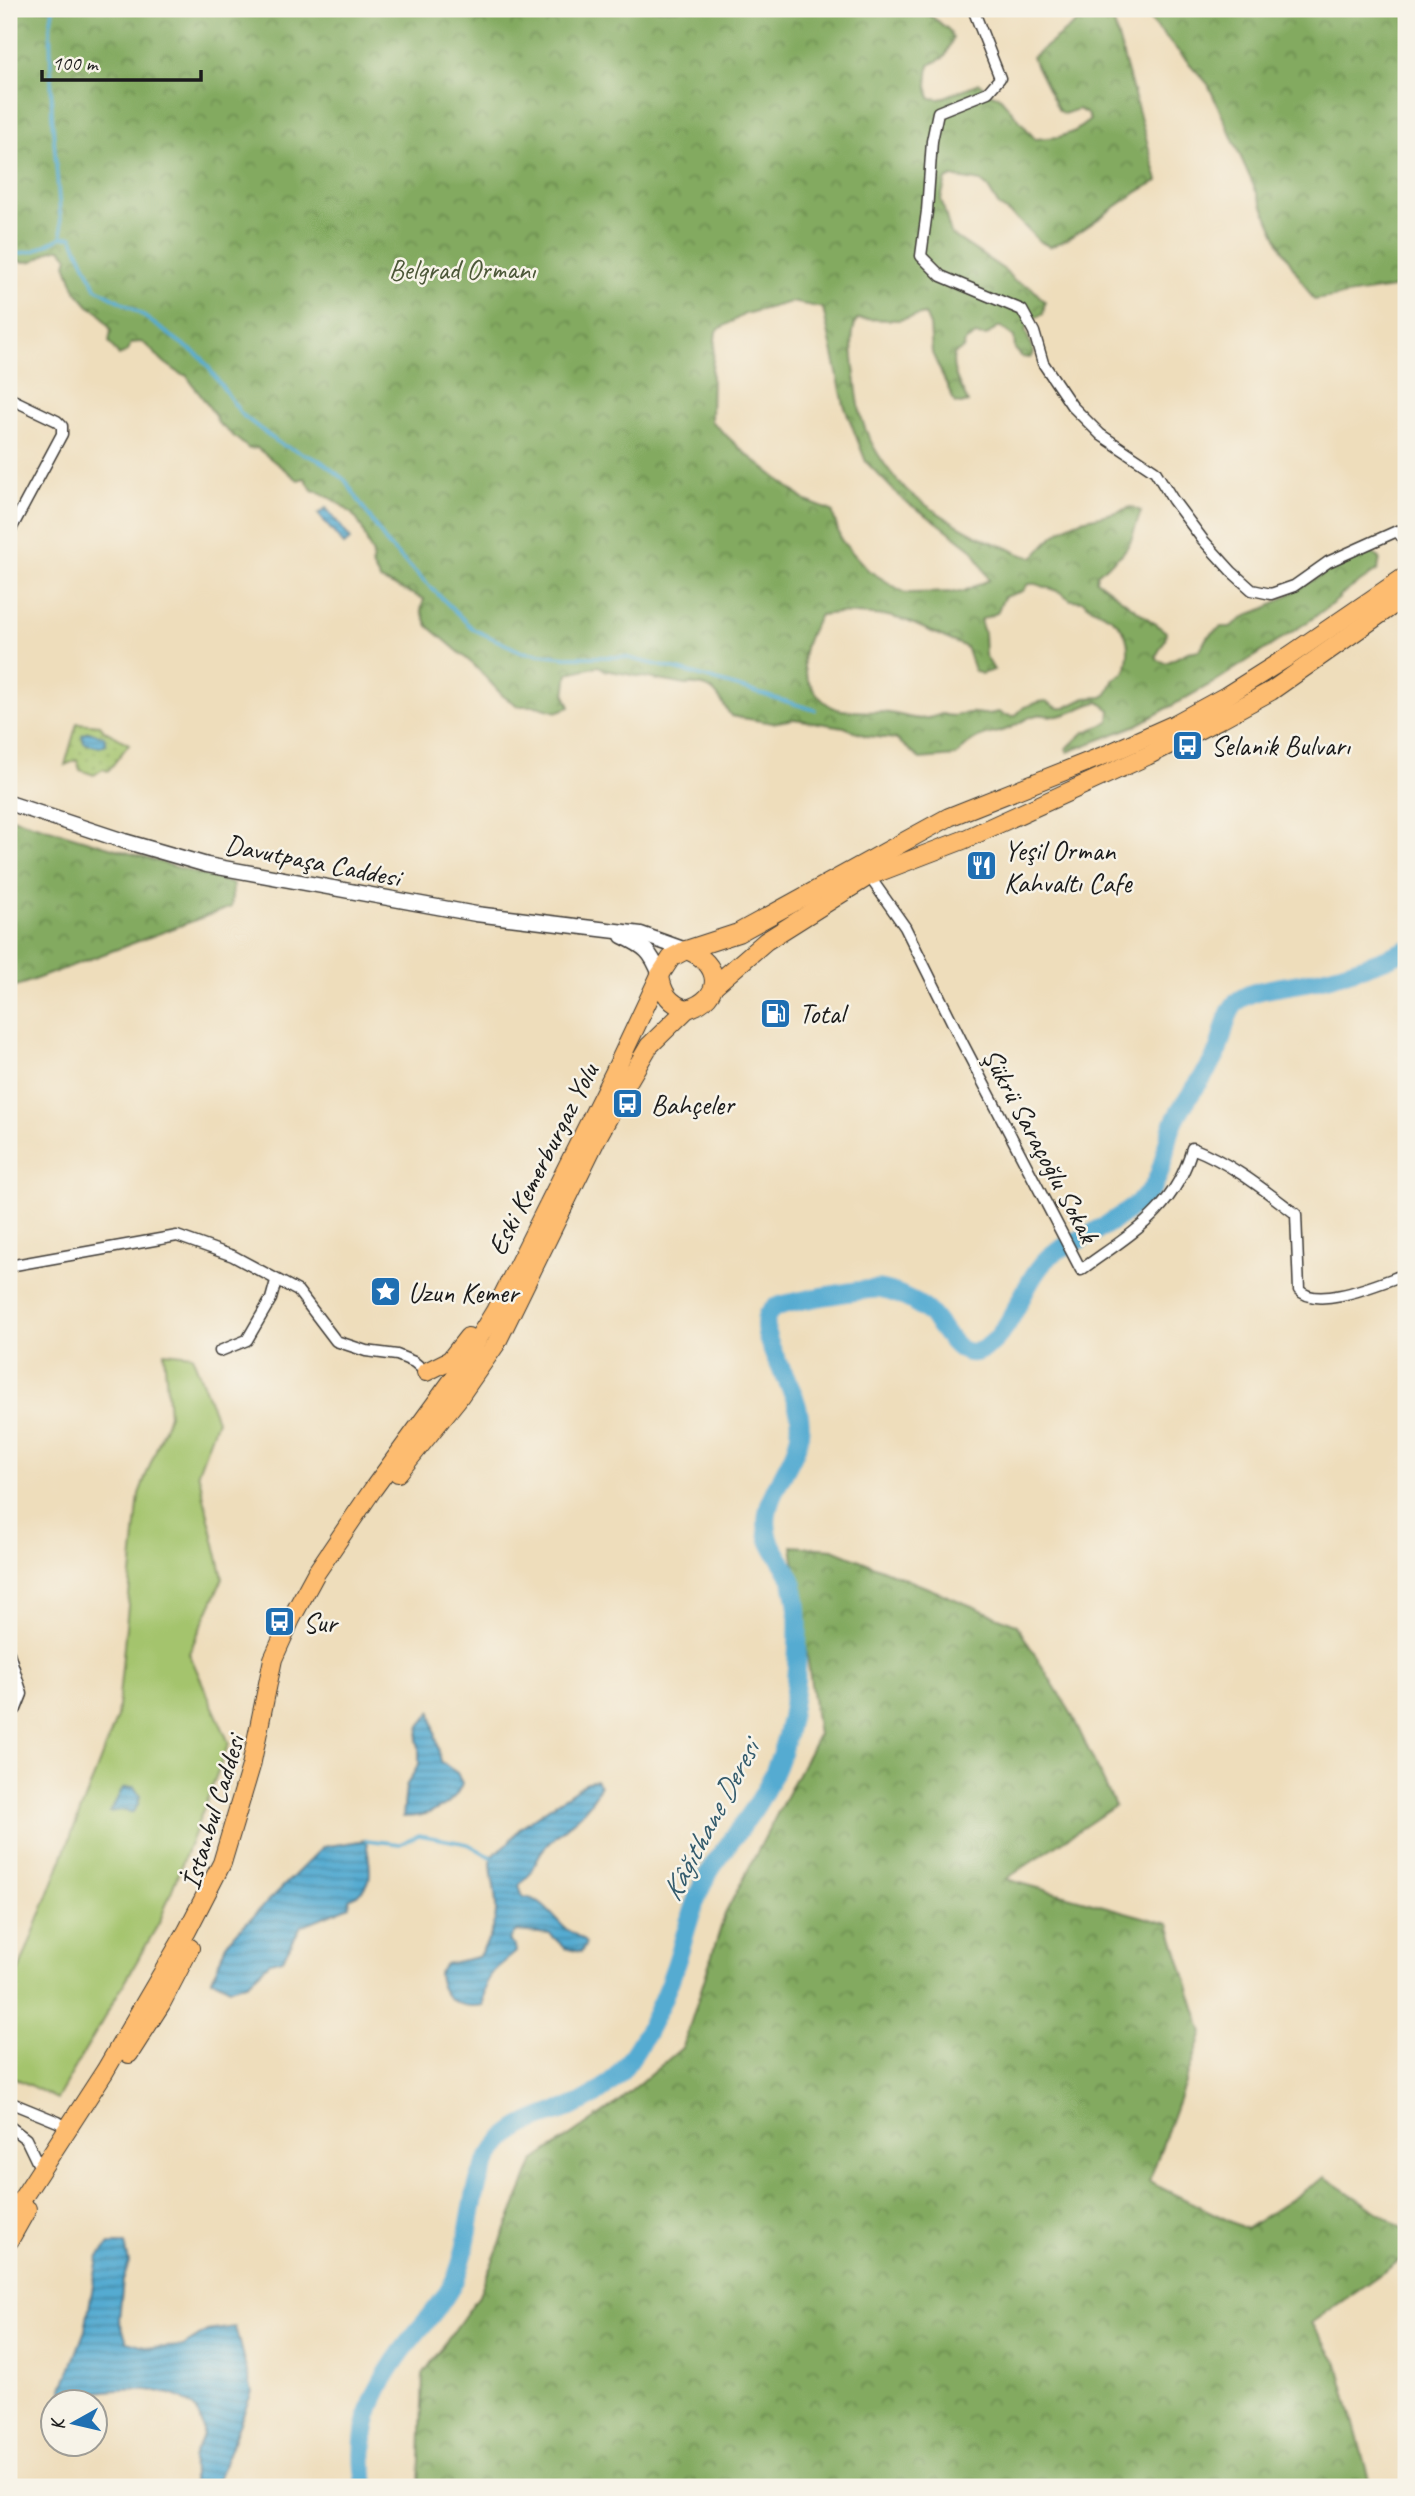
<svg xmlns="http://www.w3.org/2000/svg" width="1415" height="2496" font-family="Caveat,sans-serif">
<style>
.grass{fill:#a4c46d;stroke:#607044;stroke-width:2}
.forest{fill:url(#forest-crowns);stroke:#50633e;stroke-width:2;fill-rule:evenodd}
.park{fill:url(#park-dots);stroke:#607044;stroke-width:2}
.water{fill:url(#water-rules);stroke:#386476;stroke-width:2}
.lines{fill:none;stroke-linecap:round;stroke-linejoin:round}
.stream{stroke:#54abd1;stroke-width:3.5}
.river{stroke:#54abd1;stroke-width:19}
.minor-casing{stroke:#3c3934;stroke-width:13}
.tertiary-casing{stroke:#3c3934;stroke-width:17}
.primary-casing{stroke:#3c3934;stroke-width:20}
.minor{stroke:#fff;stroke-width:10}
.tertiary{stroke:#fff;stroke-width:14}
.primary{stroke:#fdbc70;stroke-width:18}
.labels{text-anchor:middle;stroke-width:5;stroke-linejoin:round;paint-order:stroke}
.park-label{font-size:28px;fill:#4c5738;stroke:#f7f3e8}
.poi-label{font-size:28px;fill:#1c1c1c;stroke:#f7f3e8;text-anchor:start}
.street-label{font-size:28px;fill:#1c1c1c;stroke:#f7f3e8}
.water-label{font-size:30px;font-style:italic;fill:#355c6d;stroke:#f7f3e8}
</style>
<defs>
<pattern id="forest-crowns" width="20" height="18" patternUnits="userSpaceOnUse" patternTransform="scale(1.75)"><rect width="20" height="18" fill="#83aa60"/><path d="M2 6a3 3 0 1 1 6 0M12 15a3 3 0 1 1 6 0" fill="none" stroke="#6a8a4e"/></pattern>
<pattern id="park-dots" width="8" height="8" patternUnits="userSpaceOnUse" patternTransform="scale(1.75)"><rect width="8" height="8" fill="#a4c46d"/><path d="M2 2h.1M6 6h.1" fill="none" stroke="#8da85e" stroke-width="1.8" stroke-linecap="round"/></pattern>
<pattern id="water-rules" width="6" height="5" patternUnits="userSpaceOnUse" patternTransform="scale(1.75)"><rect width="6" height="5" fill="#54abd1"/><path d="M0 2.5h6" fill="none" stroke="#458aa9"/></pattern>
</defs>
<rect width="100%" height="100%" fill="#f7f3e8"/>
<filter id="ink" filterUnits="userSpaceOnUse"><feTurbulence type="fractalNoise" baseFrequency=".0143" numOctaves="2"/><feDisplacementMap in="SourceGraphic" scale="14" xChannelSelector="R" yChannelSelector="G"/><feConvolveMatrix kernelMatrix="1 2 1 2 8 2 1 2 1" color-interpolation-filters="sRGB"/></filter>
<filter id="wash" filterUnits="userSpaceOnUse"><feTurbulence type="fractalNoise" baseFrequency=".00686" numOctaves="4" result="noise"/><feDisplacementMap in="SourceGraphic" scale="28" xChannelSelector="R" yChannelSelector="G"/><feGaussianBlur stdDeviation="1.57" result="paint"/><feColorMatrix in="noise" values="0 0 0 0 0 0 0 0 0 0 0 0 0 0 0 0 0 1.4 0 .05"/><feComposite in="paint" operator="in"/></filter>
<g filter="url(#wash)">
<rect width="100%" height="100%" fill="#edb"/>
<polygon class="grass" points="164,1352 192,1355 217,1420 198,1472 223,1578 189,1653 229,1743 159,1923 57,2099 9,2075 9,1996 117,1717 139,1494 169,1415"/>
<g class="forest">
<path d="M9 9H922L949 30 953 38 945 57 929 65 927 85 930 98 940 99 979 83 991 94 999 96 1035 139 1059 137 1075 131 1090 120 1087 114 1078 109 1064 114 1059 111 1032 57 1081 19 1100 17 1110 9 1158 181C1120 198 1090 231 1050 247L1039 241 1018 220 999 206 988 188 981 182 952 177 946 180 941 199 951 234 1006 271 1014 281 1031 287 1045 302 1043 314 1032 320 1025 329 1034 353 1030 358 1022 357 1015 349 1014 337 1001 327H998L986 336 976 335 965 342 963 349 954 354C950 372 961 386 968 402L961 404 955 403 932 353 930 326 925 314 899 320 857 319C849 335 853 357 855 376 857 390 858 405 862 419 868 440 882 462 896 479 912 500 974 537 1000 545 1013 549 1020 557 1034 557 1046 542 1062 525 1082 520 1098 516 1115 514 1131 507L1141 511 1130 543 1122 554 1097 574 1096 580 1166 632 1165 640 1156 656 1158 660 1166 663 1188 652 1200 650 1207 637 1221 627H1230L1250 614 1266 608 1352 557C1364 552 1370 551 1380 558L1378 570 1338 597 1340 598 1309 621 1213 683 1137 725 1068 752 1066 749 1083 733 1109 722 1110 710 1099 702C1084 704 1073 714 1058 716 1051 717 1044 714 1037 715 1026 717 1018 725 1008 729 984 737 975 734 956 756L920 759 896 739 866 736 844 727 794 719 772 723 731 716C717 696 716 683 686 685L605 670 599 666 568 673 565 695 570 707 557 712 536 706H518L503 696 474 665 428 626 421 610 424 599 380 580 372 566 373 554C366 544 365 532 359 523 351 509 326 494 312 490L305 478 298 480 257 448 249 449 218 423 214 414 186 375H182L165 363 146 345 141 342 131 343 128 351 119 356 109 342 111 330 99 312 89 306 76 291 66 264 68 257 61 249C42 247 43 270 9 259ZM791 302 823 308 844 405 866 462 903 500 938 523 973 550 989 580 962 592 905 593 868 570 841 540 832 511 806 501 745 453 711 421 712 369 716 331 745 314ZM1028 584H1036L1060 592 1071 600 1083 601C1092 610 1103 612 1113 619 1131 634 1130 651 1125 672L1114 679 1107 694 1102 697 1085 698 1065 708H1058L1046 701 1039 702 1024 707 1015 716 1005 715 998 712C988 715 985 714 975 713 963 711 959 719 942 714 918 723 913 717 890 713 873 710 854 713 837 709 826 705 819 698 813 689 795 663 805 640 820 615L838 613 888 616 907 621 966 647 974 670 981 674 994 670 985 655 984 633 980 620 997 613 1004 597 1023 591Z"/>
<polygon points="1140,9 1406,9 1406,286 1314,300 1283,251 1208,84"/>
<polygon points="9,817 233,884 231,907 9,989"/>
<polygon points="792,1546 833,1549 1016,1624 1071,1713 1115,1806 1006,1879 1169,1924 1203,2033 1149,2182 1246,2229 1325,2177 1406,2231 1406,2256 1311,2323 1337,2361 1371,2487 419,2487 423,2374 478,2297 534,2161 613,2106 683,2047 725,1914 818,1735"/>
</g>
<polygon class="park" points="77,723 100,725 105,731 129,744 108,771 103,769 94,775 80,770 77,760 65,765"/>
<g class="water">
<polygon points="326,508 351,539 344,545 318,514"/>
<polygon points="88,732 104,736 106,744 100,747 84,743 82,735"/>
<path d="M431 1712 441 1762 457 1773 462 1783C454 1807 426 1817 403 1817L406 1786 419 1764V1747L417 1740 420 1726Z"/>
<path d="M596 1780 600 1786C588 1814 566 1825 546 1846 533 1859 537 1872 519 1885L523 1897C541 1898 552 1916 564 1927 571 1935 581 1935 586 1944L581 1952 565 1948 550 1934 516 1931 509 1941 515 1946 516 1952C494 1972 485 1970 483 2005 459 2009 441 2000 438 1974L446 1964 478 1957C488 1943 497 1924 496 1906 496 1889 490 1874 491 1857L508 1843 521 1827 587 1782Z"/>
<polygon points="134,1787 140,1796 138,1805 132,1813 122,1810 110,1812 123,1788"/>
<path d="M366 1840C369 1865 379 1887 349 1899L350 1906 301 1926 283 1959 270 1962 247 1983 230 1988 212 1979 227 1942 323 1847Z"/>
<path d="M109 2244H125L129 2263 123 2281 119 2319 127 2341 151 2348 183 2346 207 2331 235 2327 252 2392 215 2487H193C194 2478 191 2462 194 2455 197 2446 204 2440 203 2430 199 2373 94 2390 59 2399L85 2330 98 2258Z"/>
</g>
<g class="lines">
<g class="stream">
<polyline points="53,9 50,27 52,115 62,237"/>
<polyline points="9,255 34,251 62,237 72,237 96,288 132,308 202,358 242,415 280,444 321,461 345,480 388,545 473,629 522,652 566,657 624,657 687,672 815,710"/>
<polyline points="366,1840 400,1844 419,1835 468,1844 491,1857"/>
</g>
<path class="river" d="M366 2487C354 2424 376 2382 416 2333 432 2314 449 2296 458 2272 475 2228 466 2178 503 2140 522 2122 545 2116 569 2108 606 2094 626 2069 645 2035 657 2013 667 1991 675 1967 684 1941 689 1915 700 1890 714 1858 737 1835 756 1806 785 1761 795 1711 797 1658 798 1635 800 1607 793 1584 785 1558 764 1548 767 1517 770 1485 798 1461 800 1429 803 1387 757 1347 767 1315 770 1312 771 1310 774 1308 784 1302 867 1288 879 1289 894 1291 910 1299 922 1307 941 1318 954 1364 982 1350 1014 1333 1022 1280 1050 1256 1061 1246 1075 1243 1087 1236 1106 1226 1144 1203 1154 1185 1165 1166 1165 1144 1173 1125 1183 1099 1205 1079 1217 1053 1224 1036 1225 1011 1239 1000 1256 987 1295 986 1316 980 1347 973 1377 963 1406 950"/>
</g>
</g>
<g filter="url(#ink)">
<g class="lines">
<defs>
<g id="minor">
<polyline points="973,9 1000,78 988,92 938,112 932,141 927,211 921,256 941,276 1022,310 1034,332 1043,363 1072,406 1101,435 1155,471 1173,500 1203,540 1232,572 1252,590 1271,594 1294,586 1328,562 1397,531 1406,542"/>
<polyline points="9,398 57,421 62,426 62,434 9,533"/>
<path d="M869 876 905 927 963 1044 1081 1270C1130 1234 1175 1211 1192 1148 1231 1163 1263 1189 1296 1214L1299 1290C1318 1311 1382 1282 1406 1274"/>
<polyline points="9,1266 177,1236 233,1256 298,1291 336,1341 366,1351 397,1355 414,1362 426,1372"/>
<polyline points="220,1351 247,1340 271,1299 276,1281"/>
<polyline points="9,1653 22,1694 16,1709 9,1711"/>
<polyline points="9,2102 58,2122 67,2128"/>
<polyline points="9,2126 26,2139 40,2168"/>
</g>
<g id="tertiary">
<polyline points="9,803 124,841 207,865 476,914 641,934 686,950"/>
<path d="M622 936C645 947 651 951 660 975"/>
</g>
<g id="primary">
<path d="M660 975C662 992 669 1004 687 1009 725 998 721 962 686 950"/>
<polyline points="714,986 766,941 869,876 963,840 1147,756 1220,719 1271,691 1406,596"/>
<polyline points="426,1372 450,1360 468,1337"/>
<polyline points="398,1473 457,1400 496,1344 596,1140 629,1080 649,1046 687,1009"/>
<polyline points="129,2054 161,2004 190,1948"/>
<polyline points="9,2219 105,2071 187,1931 222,1863 251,1766 273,1659 291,1619 316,1573 373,1489 454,1378 495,1311 614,1073 660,975 671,958 686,950 738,933 949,817 1110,753 1173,725 1226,696 1286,658 1406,576"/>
<polyline points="9,2241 27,2209"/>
</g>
</defs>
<use href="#minor" class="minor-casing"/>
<use href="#tertiary" class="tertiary-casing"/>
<use href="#primary" class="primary-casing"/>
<use href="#minor" class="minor"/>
<use href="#tertiary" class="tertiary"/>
<use href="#primary" class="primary"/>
</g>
</g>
<defs>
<symbol id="bus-square" viewBox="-11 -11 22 22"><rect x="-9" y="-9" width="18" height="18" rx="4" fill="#1f6fb2" stroke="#f7f3e8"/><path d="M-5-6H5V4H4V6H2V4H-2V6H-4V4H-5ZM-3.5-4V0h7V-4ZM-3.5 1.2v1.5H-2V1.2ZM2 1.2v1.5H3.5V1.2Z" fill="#fff"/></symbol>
<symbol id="restaurant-square" viewBox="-11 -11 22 22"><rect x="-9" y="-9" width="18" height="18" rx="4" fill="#1f6fb2" stroke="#f7f3e8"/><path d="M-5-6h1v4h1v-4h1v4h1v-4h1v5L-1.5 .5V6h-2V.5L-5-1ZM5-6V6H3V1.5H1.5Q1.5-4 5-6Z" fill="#fff"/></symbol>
<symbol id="fuel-square" viewBox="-11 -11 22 22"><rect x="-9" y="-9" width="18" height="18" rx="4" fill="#1f6fb2" stroke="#f7f3e8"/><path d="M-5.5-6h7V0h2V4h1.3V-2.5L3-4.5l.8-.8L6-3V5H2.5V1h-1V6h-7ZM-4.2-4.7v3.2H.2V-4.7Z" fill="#fff"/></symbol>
<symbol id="sight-square" viewBox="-11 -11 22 22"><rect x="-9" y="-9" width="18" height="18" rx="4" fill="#1f6fb2" stroke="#f7f3e8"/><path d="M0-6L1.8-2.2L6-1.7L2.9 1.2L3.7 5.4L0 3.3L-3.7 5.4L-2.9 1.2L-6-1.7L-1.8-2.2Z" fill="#fff"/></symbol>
</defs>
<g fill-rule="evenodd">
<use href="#bus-square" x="1170" y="728" width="35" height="35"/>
<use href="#restaurant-square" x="964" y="848" width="35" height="35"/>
<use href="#fuel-square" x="758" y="996" width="35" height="35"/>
<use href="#bus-square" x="610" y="1086" width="35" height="35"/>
<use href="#sight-square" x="368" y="1274" width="35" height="35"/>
<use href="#bus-square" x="262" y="1604" width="35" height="35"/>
</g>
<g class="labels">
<g class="park-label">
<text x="462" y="279">Belgrad Ormanı</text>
</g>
<g class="poi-label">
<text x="1211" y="755">Selanik Bulvarı</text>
<text x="1004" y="860">Yeşil Orman<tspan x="1004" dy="32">Kahvaltı Cafe</tspan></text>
<text x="799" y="1023">Total</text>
<text x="651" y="1114">Bahçeler</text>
<text x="408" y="1302">Uzun Kemer</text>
<text x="303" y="1632">Sur</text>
</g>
<g class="street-label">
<text transform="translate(313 860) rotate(11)" y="10">Davutpaşa Caddesi</text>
<text transform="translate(1041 1145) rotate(62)" y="10">Şükrü Saraçoğlu Sokak</text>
<text transform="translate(542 1159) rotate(-63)" y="10">Eski Kemerburgaz Yolu</text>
<text transform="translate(212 1812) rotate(-73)" y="10">İstanbul Caddesi</text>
</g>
<g class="water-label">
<text transform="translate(710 1821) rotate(-62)" y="10">Kâğıthane Deresi</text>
</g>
</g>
<rect width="1415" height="2496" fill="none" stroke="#f7f3e8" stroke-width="35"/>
<g transform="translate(74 2423) rotate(262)"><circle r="33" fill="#f7f3e8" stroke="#9f9d96" stroke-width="2"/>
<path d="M0-5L12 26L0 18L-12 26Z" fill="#1f6fb2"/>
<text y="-10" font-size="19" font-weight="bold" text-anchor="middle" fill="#1c1c1c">K</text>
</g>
<path d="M42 70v10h159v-10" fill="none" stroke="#1c1c1c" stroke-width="3.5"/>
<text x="52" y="70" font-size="21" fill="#1c1c1c" stroke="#f7f3e8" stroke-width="5" paint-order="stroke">100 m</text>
</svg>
